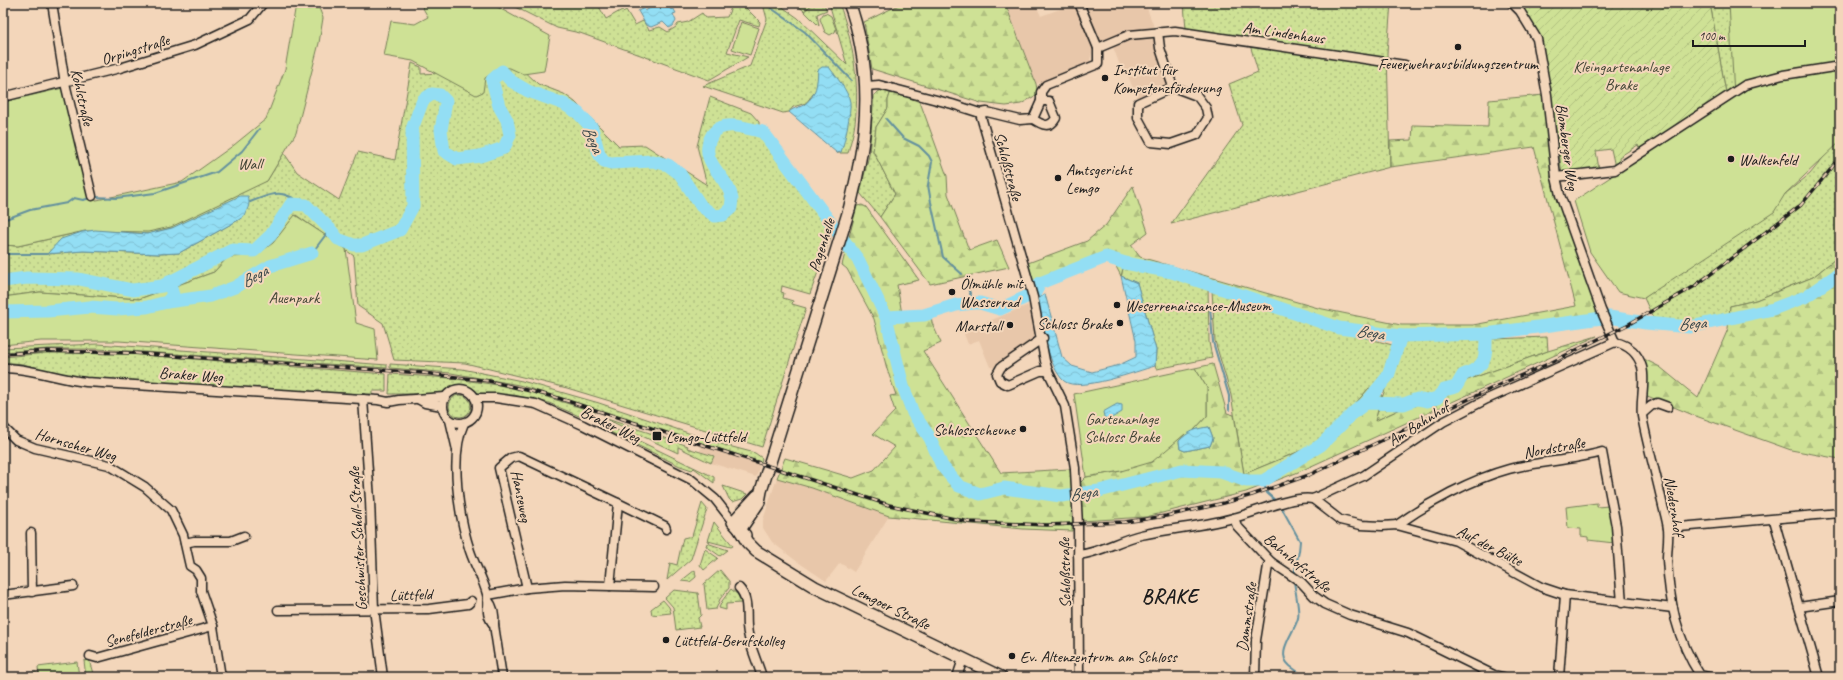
<svg xmlns="http://www.w3.org/2000/svg" width="1843" height="680" font-family="Caveat,sans-serif">
<style>
.built{fill:#e8c7aa}
.grass{fill:url(#grass-dots);stroke:#757e58;fill-rule:evenodd}
.forest{fill:url(#forest-firs);stroke:#757e58}
.park{fill:#cee195;stroke:#757e58}
.garden{fill:url(#garden-furrows);stroke:#757e58}
.water{fill:url(#water-waves);stroke:#63909e}
.lines{fill:none;stroke-linecap:round;stroke-linejoin:round}
.stream{stroke:#63909e;stroke-width:2}
.river{stroke:#93def4;stroke-width:13}
.minor-casing{stroke:#1c1c1c;stroke-width:11}
.major-casing{stroke:#1c1c1c;stroke-width:14}
.minor{stroke:#f3d6ba;stroke-width:8}
.major{stroke:#f3d6ba;stroke-width:11}
.rail-casing{stroke:#1c1c1c;stroke-width:3.5}
.rail{stroke:#f3d6ba;stroke-width:2;stroke-dasharray:6;stroke-linecap:butt}
.poi-dot{fill:#1c1c1c;stroke:#f3d6ba;stroke-width:1.5}
.labels{text-anchor:middle;stroke-width:4;stroke-linejoin:round;paint-order:stroke}
.street-label{font-size:16px;fill:#1c1c1c;stroke:#f3d6ba}
.poi-label{font-size:16px;fill:#1c1c1c;stroke:#f3d6ba;text-anchor:start}
.park-label{font-size:16px;fill:#404334;stroke:#f3d6ba}
.water-label{font-size:17px;font-style:italic;fill:#344347;stroke:#f3d6ba}
.district-label{font-size:20px;font-weight:bold;letter-spacing:1px;fill:#1c1c1c;stroke:#f3d6ba}
</style>
<defs>
<pattern id="grass-dots" width="8" height="8" patternUnits="userSpaceOnUse"><rect width="8" height="8" fill="#cee195"/><path d="M2 2h.1M6 6h.1" fill="none" stroke="#b0c080" stroke-width="1.8" stroke-linecap="round"/></pattern>
<pattern id="forest-firs" width="22" height="20" patternUnits="userSpaceOnUse"><rect width="22" height="20" fill="#cee195"/><path d="M5 1l3.5 6h-7zM16 11l3.5 6h-7z" fill="#b0c080"/></pattern>
<pattern id="garden-furrows" width="10" height="10" patternUnits="userSpaceOnUse"><rect width="10" height="10" fill="#cee195"/><path d="M-1 1l2-2M0 10L10 0M9 11l2-2" fill="none" stroke="#b0c080"/></pattern>
<pattern id="water-waves" width="16" height="10" patternUnits="userSpaceOnUse"><rect width="16" height="10" fill="#93def4"/><path d="M0 5q4-4 8 0t8 0" fill="none" stroke="#7ebed1"/></pattern>
</defs>
<rect width="100%" height="100%" fill="#f3d6ba"/>
<filter id="ink" filterUnits="userSpaceOnUse"><feTurbulence type="fractalNoise" baseFrequency=".025" numOctaves="2"/><feDisplacementMap in="SourceGraphic" scale="8" xChannelSelector="R" yChannelSelector="G"/><feConvolveMatrix kernelMatrix="1 2 1 2 8 2 1 2 1" color-interpolation-filters="sRGB"/></filter>
<g filter="url(#ink)">
<g class="built">
<polygon points="1024,3 1035,3 1041,16 1063,8 1061,3 1145,3 1154,27 1128,31 1094,45 1089,64 1036,84 1007,9"/>
<polygon points="1153,34 1170,86 1138,101 1127,73 1123,74 1112,44 1131,37"/>
<polygon points="1031,304 1038,339 996,368 990,367 979,340 968,344 964,334 982,326 982,324"/>
<polygon points="48,349 98,349 387,368 386,374 131,354 98,353 47,353 3,357 3,352"/>
<polygon points="390,368 451,373 519,385 761,462 756,477 711,463 714,456 700,451 702,447 595,412 518,388 450,378 390,374"/>
<polygon points="777,478 812,488 889,516 854,572 840,563 826,581 795,560 772,542 763,528 763,520"/>
</g>
<g class="grass">
<polygon points="507,3 597,3 606,19 622,10 623,12 626,10 635,25 643,21 649,30 660,27 668,32 676,27 678,24 688,22 702,13 706,18 727,17 733,3 744,3 745,7 760,22 759,26 739,20 727,52 748,57 709,80 580,33 557,28"/>
<path d="M767 3H777L798 18 847 65 829 3H839C853 41 860 83 855 123 854 133 850 143 848 153H837L841 152 818 70 817 89 806 103 793 107 789 112 783 113 703 86 750 66 767 19 764 8Z"/>
<polygon points="814,3 823,3 827,10 817,14 819,26 804,11"/>
<polygon points="1184,3 1391,3 1387,53 1390,167 1171,224 1242,125 1229,84 1258,72 1248,38 1186,30"/>
<polygon points="1710,3 1741,3 1840,55 1726,93"/>
<path d="M515 62 538 84 564 94 575 102 619 146 645 145 707 185 697 146 710 97 751 113 759 122V136L832 233 810 294 782 286 781 292 784 293 783 298 793 301 792 304 806 308 762 447 567 388 465 363 394 360 383 323 358 306 354 256 296 215 273 243 255 256 228 257 214 272 139 299 40 292 3 297V245L18 246 85 231 95 230 267 181 284 153 297 172 339 200 358 152 395 160 412 63 421 67V74L459 72ZM242 218 179 253 159 254 83 251 48 254 82 232 95 230 147 234 172 228Z"/>
<polygon points="881,90 891,91 888,100 888,108 876,127 873,151 895,194 880,217 860,193 869,155 874,95"/>
<polygon points="1840,137 1840,255 1813,277 1756,300 1730,306 1730,322 1655,322 1644,298 1785,194 1810,174"/>
<polygon points="1124,265 1170,274 1208,287 1209,342 1212,358 1157,369 1155,366 1156,350 1137,283 1121,276"/>
<polygon points="1212,290 1340,331 1396,346 1386,374 1376,392 1369,388 1322,442 1244,474 1231,395 1215,341"/>
<path d="M1547 337 1548 351 1448 387 1375 421C1382 393 1395 366 1405 338L1493 339Z"/>
<polygon points="98,344 387,365 387,368 98,349 48,349 3,352 3,348"/>
<polygon points="47,353 131,354 386,374 386,391 372,391 372,394 315,392 72,377 23,364 3,362 3,357"/>
<polygon points="390,364 462,369 522,381 599,403 721,444 755,453 762,458 761,462 519,385 451,373 390,368"/>
<polygon points="390,374 450,378 518,388 595,412 594,414 579,416 549,403 514,395 477,395 463,387 452,388 442,394 389,394"/>
<circle cx="460" cy="406" r="11"/>
<polygon points="604,418 668,439 667,441 673,443 674,441 688,446 687,448 714,456 711,463 678,447 678,453"/>
<polygon points="602,423 714,477 714,483 694,468 692,470 680,466 600,427"/>
<polygon points="723,486 747,494 742,499 732,502 729,499"/>
<polygon points="702,503 707,509 691,559 667,580 670,563 677,565 683,538 692,536"/>
<polygon points="714,522 733,546 731,547 708,541"/>
<polygon points="707,543 728,550 720,556 706,546"/>
<polygon points="705,549 718,558 704,570 700,565"/>
<polygon points="695,570 696,577 690,582 681,581"/>
<polygon points="720,570 729,581 729,588 720,599 716,609 707,610 704,584"/>
<polygon points="731,589 738,595 741,603 726,604 726,610 719,608 722,601"/>
<polygon points="674,590 698,593 701,615 698,618 700,627 676,630 673,607 665,598"/>
<polygon points="663,600 669,607 671,613 652,615 651,609"/>
</g>
<g class="forest">
<polygon points="903,3 1005,3 1036,84 1038,94 1021,104 1006,106 981,103 872,69 864,22"/>
<polygon points="891,91 920,102 947,176 948,194 969,250 997,240 1009,267 930,284 880,217 895,194 873,151 876,127 888,108 888,100"/>
<polygon points="1544,95 1553,179 1601,321 1484,335 1401,333 1340,326 1172,271 1125,261 1121,276 1108,251 1032,282 1028,263 1087,241 1106,225 1133,186 1148,232 1131,245 1140,257 1318,308 1401,325 1473,325 1576,306 1534,147 1390,167 1390,141 1412,140 1413,125 1488,127 1489,100"/>
<polygon points="862,205 866,207 919,280 897,285 902,314 919,313 930,310 932,323 941,343 923,351 1001,473 1070,469 1073,504 1072,531 1023,529 889,516 812,488 777,478 785,458 853,478 874,470 895,447 873,434 895,411 890,396 896,395 887,369 874,319 847,269 842,265 857,206"/>
<polygon points="1840,255 1840,459 1791,450 1693,415 1645,395 1644,359 1660,367 1698,398 1728,329 1730,306 1756,300 1813,277"/>
<polygon points="1597,336 1296,473 1246,492 1146,517 1081,521 1079,484 1086,477 1121,471 1182,435 1193,431 1207,416 1207,388 1195,368 1213,364 1227,413 1234,415 1244,474 1322,442 1369,388 1382,395 1375,421 1448,387 1548,351"/>
<polygon points="89,660 94,677 86,677 84,661"/>
</g>
<g class="park">
<polygon points="420,3 490,3 550,36 544,71 523,74 510,68 500,67 485,78 483,92 476,95 413,61 384,56 391,21 415,24 428,17"/>
<polygon points="795,3 814,3 804,11"/>
<polygon points="1729,3 1840,3 1840,142 1785,194 1774,212 1644,298 1618,292 1590,252 1574,201 1734,96"/>
<polygon points="319,8 323,18 319,43 296,133 267,181 171,227 148,232 85,231 18,246 3,245 3,102 63,88 92,201 182,182 234,145 266,119 285,69 295,10"/>
<polygon points="826,13 831,16 836,29 835,32 830,35 825,32 820,19 823,14"/>
<polygon points="741,22 759,28 750,55 732,49"/>
<polygon points="295,215 346,249 356,323 375,329 378,360 119,341 41,341 3,345 3,297 40,292 139,299 214,272 228,257 255,256 273,243"/>
<polygon points="1195,368 1207,388 1207,416 1194,430 1209,427 1213,438 1210,446 1185,451 1180,449 1179,441 1185,434 1152,462 1121,471 1086,477 1074,394"/>
<polygon points="1597,503 1597,507 1609,506 1614,543 1588,540 1588,537 1581,536 1581,529 1568,528 1566,507"/>
<polygon points="77,662 79,677 39,677 38,667"/>
<polygon points="36,672 37,677 3,677"/>
</g>
<polygon class="garden" points="1516,3 1710,3 1726,93 1640,150 1638,145 1619,157 1620,163 1615,167 1611,149 1596,151 1599,169 1562,174 1551,94 1540,38"/>
<g class="water">
<polygon points="659,3 667,3 671,10 673,8 676,13 673,14 676,21 673,26 669,28 663,22 651,27 646,25 638,11 644,8 645,11"/>
<path d="M822 67H829C836 77 848 90 850 102 851 112 845 142 841 152L837 153 789 112C794 107 800 108 805 104 817 95 817 83 818 70Z"/>
<path d="M240 196H248C251 205 247 211 242 218L179 253 159 254 83 251 47 254 61 239 82 232 95 230 147 234 172 228Z"/>
<path d="M1121 276 1137 283 1156 350 1155 366C1137 371 1079 393 1064 381 1048 367 1041 321 1037 300L1045 294 1062 357 1072 366 1092 372 1119 365 1136 357V341Z"/>
<polygon points="1117,404 1122,405 1122,412 1108,420 1104,417 1103,412"/>
<path d="M1209 427 1213 438 1210 446 1185 451 1180 449 1179 441C1188 432 1196 428 1209 427Z"/>
</g>
<g class="lines">
<g class="stream">
<polyline points="764,3 805,32 851,80"/>
<polyline points="886,119 903,138 919,146 929,156 932,162 928,185 931,202 943,257 962,274"/>
<polyline points="95,197 116,198 155,193 217,172 242,151 259,129"/>
<path d="M250 202C278 191 280 190 306 205"/>
<polyline points="3,220 30,210 67,203 74,198 83,200 91,198"/>
<polyline points="312,253 330,229"/>
<polyline points="3,254 47,254"/>
<polyline points="967,286 974,303"/>
<polyline points="1210,307 1213,342 1229,396 1229,410"/>
<polyline points="1263,481 1267,493 1277,502"/>
<polyline points="1280,505 1300,541 1299,551 1294,575"/>
<path d="M1294 581C1295 591 1300 610 1298 618 1295 632 1274 653 1290 666 1295 670 1300 673 1305 677"/>
</g>
<g class="river">
<path d="M3 281 27 278 79 279 133 290 162 286 232 250 254 251 271 235 291 204 306 205 330 229 338 239 354 245H362L400 230 413 206 412 129 423 100 432 94 440 95 446 101 441 130 444 151 457 159 480 156 504 148 510 135 507 120 499 106 492 80 502 71 511 81 528 91 564 104 578 113 592 128 599 154 604 161 611 163 653 161 668 165 680 174 701 206 715 216 723 215 731 208C731 205 732 202 732 199 729 176 696 162 712 135 723 118 748 129 763 132L859 261 886 317 924 315 956 305 974 303H980L1000 309 1035 293 1040 283 1106 257 1125 263 1172 272 1339 328 1401 336 1486 334 1609 317 1646 323 1690 327 1773 309 1805 297 1840 273"/>
<polyline points="167,302 211,296 235,287 270,266 312,253"/>
<polyline points="3,312 48,311 90,307 117,309 147,307 167,302 173,295 169,282"/>
<path d="M886 317 903 386 913 413 930 438 942 466 959 486 980 494 1004 488 1061 496 1099 491 1182 470 1221 472 1247 481H1263L1321 445 1354 412 1366 403 1404 404 1417 399 1427 401 1437 398 1444 390 1456 387 1463 375C1487 366 1486 358 1486 334"/>
<polyline points="1366,403 1388,376 1401,336"/>
</g>
<defs>
<g id="minor">
<polyline points="52,3 65,83 92,196"/>
<polyline points="1512,3 1520,11 1537,39 1547,95 1556,177 1560,195 1601,310 1615,342"/>
<polyline points="1158,32 1160,48 1173,87 1197,96 1206,108 1208,118 1197,135 1171,144 1151,142 1138,118 1138,103 1173,87"/>
<polyline points="1098,48 1129,35 1175,31 1405,65"/>
<polyline points="867,86 879,85 952,104 980,113 987,112 1020,120 1033,119 1041,101 1041,92 1046,85 1098,64 1098,48 1079,3"/>
<polyline points="3,97 120,68 195,45 250,19 263,3"/>
<polyline points="980,113 1033,297 1045,361 1048,371 1065,406 1075,468"/>
<path d="M1033 119C1042 125 1050 129 1056 118L1049 101H1041"/>
<polyline points="1556,177 1615,170 1745,85 1783,75 1840,66"/>
<polyline points="1043,338 1001,367 997,374 1000,381 1008,385 1040,371 1048,371"/>
<path d="M1615 342C1628 345 1638 353 1642 367 1646 382 1640 400 1642 416 1647 445 1656 473 1662 502 1664 511 1667 520 1668 529 1669 539 1667 549 1667 559 1669 601 1677 640 1700 675L1709 677"/>
<path d="M3 368C31 368 58 379 86 382L378 400 388 402 399 400 445 397"/>
<circle cx="460" cy="406" r="17"/>
<polyline points="475,398 496,398 536,404 583,425 692,480 715,499 733,522"/>
<polyline points="363,399 370,500 374,609 383,677"/>
<polyline points="418,399 425,403 442,406"/>
<polyline points="1642,414 1651,406 1657,403 1668,407"/>
<polyline points="450,420 457,450"/>
<path d="M464 423C449 456 459 517 470 551 475 566 483 579 487 594 491 606 483 612 494 625"/>
<polyline points="3,427 16,440 35,448 109,465 145,487 171,510 183,535 190,566 196,570 201,578 201,591 213,626 221,677"/>
<polyline points="1075,470 1078,525 1079,677"/>
<polyline points="1313,499 1340,520 1361,525 1382,526 1397,525 1456,541 1541,587 1565,595 1673,608"/>
<polyline points="618,503 665,526 666,529"/>
<polyline points="1234,518 1237,526 1271,562 1301,582 1314,596 1325,604 1350,615 1408,633 1494,675 1503,677"/>
<polyline points="1774,520 1819,677"/>
<path d="M1397 525C1428 503 1472 479 1509 469 1539 461 1571 461 1602 452L1616 526 1622 603"/>
<polyline points="1668,528 1840,513"/>
<polyline points="31,533 32,592"/>
<polyline points="185,543 194,541 231,541 244,536"/>
<path d="M1078 555C1100 553 1119 540 1141 535 1173 528 1206 526 1237 517 1259 511 1291 496 1313 499L1363 476 1443 422 1487 399 1615 342"/>
<polyline points="527,588 499,468 511,458 519,456 618,503 610,586"/>
<path d="M739 588C749 598 746 614 747 626 748 644 757 660 762 677"/>
<polyline points="3,595 73,586"/>
<polyline points="488,595 527,588 565,585 654,587"/>
<path d="M488 600C494 607 495 616 494 625L502 677"/>
<polyline points="1799,607 1840,601"/>
<polyline points="278,610 429,609 468,604 471,601"/>
<polyline points="90,656 97,658 213,626"/>
<polyline points="957,677 963,659"/>
<polyline points="1255,677 1256,640 1268,566 1271,562"/>
<polyline points="1559,677 1565,595"/>
</g>
<g id="major">
<path d="M740 530 759 502 761 491 849 210C863 154 872 104 861 47 858 31 855 18 849 3"/>
<polyline points="740,530 747,542 756,551 815,587 1001,677"/>
<polyline points="745,535 733,522 757,496"/>
</g>
</defs>
<use href="#minor" class="minor-casing"/>
<use href="#major" class="major-casing"/>
<use href="#minor" class="minor"/>
<use href="#major" class="major"/>
<defs>
<polyline id="rail" points="3,354 47,351 131,353 423,373 489,381 555,397 889,505 969,522 1047,525 1125,522 1166,516 1224,503 1252,495 1309,475 1503,383 1548,364 1629,324 1695,286 1801,205 1840,158"/>
</defs>
<use href="#rail" class="rail-casing"/>
<use href="#rail" class="rail"/>
</g>
</g>
<g class="poi-dot">
<circle cx="1458" cy="47" r="4"/>
<circle cx="1105" cy="78" r="4"/>
<circle cx="1731" cy="159" r="4"/>
<circle cx="1058" cy="178" r="4"/>
<circle cx="952" cy="292" r="4"/>
<circle cx="1117" cy="305" r="4"/>
<circle cx="1120" cy="323" r="4"/>
<circle cx="1010" cy="325" r="4"/>
<circle cx="1023" cy="429" r="4"/>
<rect x="652" y="431" width="10" height="10" rx="2"/>
<circle cx="666" cy="640" r="4"/>
<circle cx="1012" cy="656" r="4"/>
</g>
<g class="labels">
<g class="street-label">
<text transform="translate(1284 32) rotate(8)" y="6">Am Lindenhaus</text>
<text transform="translate(135 49) rotate(-17)" y="6">Orpingstraße</text>
<text transform="translate(83 97) rotate(77)" y="6">Kohlstraße</text>
<text transform="translate(1568 147) rotate(82)" y="6">Blomberger Weg</text>
<text transform="translate(1009 166) rotate(75)" y="6">Schloßstraße</text>
<text transform="translate(821 245) rotate(-72)" y="6">Pagenhelle</text>
<text transform="translate(191 374) rotate(4)" y="6">Braker Weg</text>
<text transform="translate(1418 423) rotate(-32)" y="6">Am Bahnhof</text>
<text transform="translate(611 424) rotate(26)" y="6">Braker Weg</text>
<text transform="translate(76 444) rotate(16)" y="6">Hornscher Weg</text>
<text transform="translate(1554 447) rotate(-10)" y="6">Nordstraße</text>
<text transform="translate(522 496) rotate(79)" y="6">Hanseweg</text>
<text transform="translate(1675 506) rotate(81)" y="6">Niedernhof</text>
<text transform="translate(357 539) rotate(-93)" y="6">Geschwister-Scholl-Straße</text>
<text transform="translate(1490 545) rotate(27)" y="6">Auf der Bülte</text>
<text transform="translate(1298 562) rotate(40)" y="6">Bahnhofstraße</text>
<text transform="translate(1064 573) rotate(-91)" y="6">Schloßstraße</text>
<text transform="translate(411 594) rotate(-2)" y="6">Lüttfeld</text>
<text transform="translate(891 606) rotate(26)" y="6">Lemgoer Straße</text>
<text transform="translate(1246 617) rotate(-82)" y="6">Dammstraße</text>
<text transform="translate(148 630) rotate(-15)" y="6">Senefelderstraße</text>
</g>
<g class="poi-label">
<text x="1458" y="69" text-anchor="middle">Feuerwehrausbildungszentrum</text>
<text x="1113" y="75">Institut für<tspan x="1113" dy="18">Kompetenzförderung</tspan></text>
<text x="1739" y="165">Walkenfeld</text>
<text x="1066" y="175">Amtsgericht<tspan x="1066" dy="18">Lemgo</tspan></text>
<text x="960" y="289">Ölmühle mit<tspan x="960" dy="18">Wasserrad</tspan></text>
<text x="1125" y="311">Weserrenaissance-Museum</text>
<text x="1112" y="329" text-anchor="end">Schloss Brake</text>
<text x="1002" y="331" text-anchor="end">Marstall</text>
<text x="1015" y="435" text-anchor="end">Schlossscheune</text>
<text x="666" y="442">Lemgo-Lüttfeld</text>
<text x="674" y="646">Lüttfeld-Berufskolleg</text>
<text x="1020" y="662">Ev. Altenzentrum am Schloss</text>
</g>
<g class="park-label">
<text x="1621" y="72">Kleingartenanlage<tspan x="1621" dy="18">Brake</tspan></text>
<text x="250" y="169">Wall</text>
<text x="294" y="303">Auenpark</text>
<text x="1122" y="424">Gartenanlage<tspan x="1122" dy="18">Schloss Brake</tspan></text>
</g>
<g class="water-label">
<text transform="translate(593 139) rotate(65)" y="6">Bega</text>
<text transform="translate(254 276) rotate(-30)" y="6">Bega</text>
<text transform="translate(1692 323) rotate(-4)" y="6">Bega</text>
<text transform="translate(1370 332) rotate(8)" y="6">Bega</text>
<text transform="translate(1083 493) rotate(-9)" y="6">Bega</text>
</g>
<g class="district-label">
<text x="1170" y="603">BRAKE</text>
</g>
</g>
<rect width="1843" height="680" fill="none" stroke="#f3d6ba" stroke-width="16"/>
<rect x="8" y="8" width="1827" height="664" fill="none" stroke="#1c1c1c" stroke-width="1.5" filter="url(#ink)"/>
<path d="M1693 40v6h112v-6" fill="none" stroke="#1c1c1c" stroke-width="2"/>
<text x="1699" y="40" font-size="12" fill="#1c1c1c" stroke="#f3d6ba" stroke-width="3" paint-order="stroke">100 m</text>
</svg>
